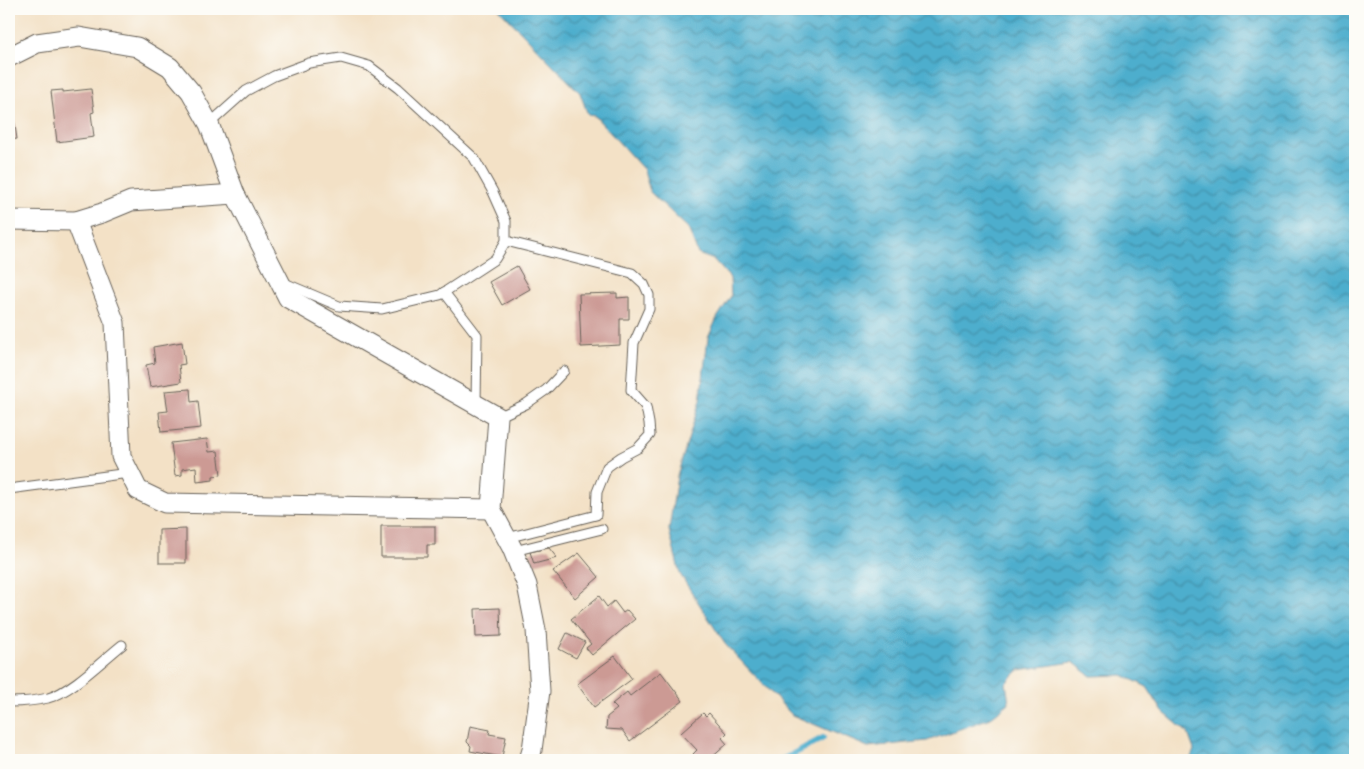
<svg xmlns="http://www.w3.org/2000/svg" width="1364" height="769" font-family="'Playpen Sans',sans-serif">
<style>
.water{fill:url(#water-waves);stroke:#356574}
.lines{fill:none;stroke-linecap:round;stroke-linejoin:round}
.stream{stroke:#4eaecd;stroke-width:6}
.building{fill:#cc9a94}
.lane-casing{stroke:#676158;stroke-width:11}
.street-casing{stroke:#676158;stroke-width:21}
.lane{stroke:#fff;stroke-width:9}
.street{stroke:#fff;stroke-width:19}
</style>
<defs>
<pattern id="water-waves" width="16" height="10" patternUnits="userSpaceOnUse" patternTransform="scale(1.25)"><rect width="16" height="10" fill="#4eaecd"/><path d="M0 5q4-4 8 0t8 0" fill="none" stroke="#408da6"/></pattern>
</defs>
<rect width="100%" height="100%" fill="#fdfcf7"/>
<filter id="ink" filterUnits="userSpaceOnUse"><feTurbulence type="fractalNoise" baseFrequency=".02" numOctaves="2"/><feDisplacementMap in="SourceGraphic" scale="10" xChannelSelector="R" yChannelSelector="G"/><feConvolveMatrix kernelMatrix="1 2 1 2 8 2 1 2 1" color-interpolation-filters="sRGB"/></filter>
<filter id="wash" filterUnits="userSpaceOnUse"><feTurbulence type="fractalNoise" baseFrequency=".0096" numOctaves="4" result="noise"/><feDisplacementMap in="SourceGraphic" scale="20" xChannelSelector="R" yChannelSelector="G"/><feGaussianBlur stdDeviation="1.12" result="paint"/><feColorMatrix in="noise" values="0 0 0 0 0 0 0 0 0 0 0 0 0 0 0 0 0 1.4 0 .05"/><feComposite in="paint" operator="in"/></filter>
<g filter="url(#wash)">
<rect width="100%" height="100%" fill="#f3e1c6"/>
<polygon class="water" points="499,9 1355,9 1355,760 1190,760 1194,750 1188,733 1163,712 1147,687 1123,675 1091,676 1073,662 1019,670 1006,683 1009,703 990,718 927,741 868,747 792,715 725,644 680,574 669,530 677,476 700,401 708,338 717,318 731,296 730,278 714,260 698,254 688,228 650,192 644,170 595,116 588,115 580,93"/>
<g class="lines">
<polyline class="stream" points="782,760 823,738"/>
</g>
<g id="blocks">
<g class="building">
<polygon points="91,89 94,112 91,113 94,137 57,142 51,91 63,90 63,92"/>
<polygon points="9,98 11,98 17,139 9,140"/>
<polygon points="517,266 530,289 502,305 489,282"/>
<polygon points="617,293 617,298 629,297 629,319 620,319 620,345 581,347 579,294"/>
<polygon points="182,342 185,364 179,365 181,382 150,387 146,365 155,363 153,347"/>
<polygon points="190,389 191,402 198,401 201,428 161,432 159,412 168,411 165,391"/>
<polygon points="207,439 209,452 218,451 221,475 213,476 213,480 197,482 196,467 182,469 182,475 175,476 171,443"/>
<polygon points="381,526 435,526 435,545 427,545 427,557 381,557"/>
<polygon points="186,529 186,563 159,563 159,530"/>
<polygon points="549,548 557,558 534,564 530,552"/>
<polygon points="579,553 599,577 575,598 553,571"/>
<polygon points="599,596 607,607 614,601 623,613 627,610 635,619 592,655 586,648 591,644 571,619"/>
<polygon points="500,608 501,636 476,637 475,609"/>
<polygon points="567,633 585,642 576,658 559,649"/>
<polygon points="615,656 632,679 594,707 577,684"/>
<polygon points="661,672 683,701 630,741 622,730 606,729 607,717 617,709 612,704 627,692 630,696"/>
<polygon points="703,713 706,716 709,713 727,733 722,738 727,744 709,760 703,760 698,756 696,757 693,754 697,750 681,733"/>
<polygon points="470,726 490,730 489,734 506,737 502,757 470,751 471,746 467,742"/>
</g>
</g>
</g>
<g filter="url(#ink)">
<use href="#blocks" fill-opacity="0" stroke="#676158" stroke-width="1"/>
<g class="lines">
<defs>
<g id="lane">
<polyline points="209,124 246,91 274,76 309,63 341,58 369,66 398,88 474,158 493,192 506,221 506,241 495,259 440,295 382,309 339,306 282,282"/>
<polyline points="506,241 632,273 644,284 649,295 649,309 634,343 631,390 646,407 649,423 650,435 638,448 621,457 607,467 597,492 596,515 507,538"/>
<polyline points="444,292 477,335 476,404"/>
<polyline points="498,417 526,404 546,390 564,371"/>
<polyline points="9,489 129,473"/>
<polyline points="514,551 602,529"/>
<path d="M9 702C22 702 35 701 48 698 71 692 103 660 122 645"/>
</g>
<g id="street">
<polyline points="9,57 37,43 79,37 137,47 170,67 191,92 209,124 235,194 288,298 498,417 491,509 512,548 527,585 536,630 540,691 532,750 529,760"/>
<polyline points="9,220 76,221 102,213 131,201 235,194"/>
<polyline points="76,221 115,323 121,456 138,490 165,503 491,509"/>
</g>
</defs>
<use href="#lane" class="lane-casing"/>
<use href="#street" class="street-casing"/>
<use href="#lane" class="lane"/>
<use href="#street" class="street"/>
</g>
</g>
<rect width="1364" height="769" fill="none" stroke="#fdfcf7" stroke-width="30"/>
</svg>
